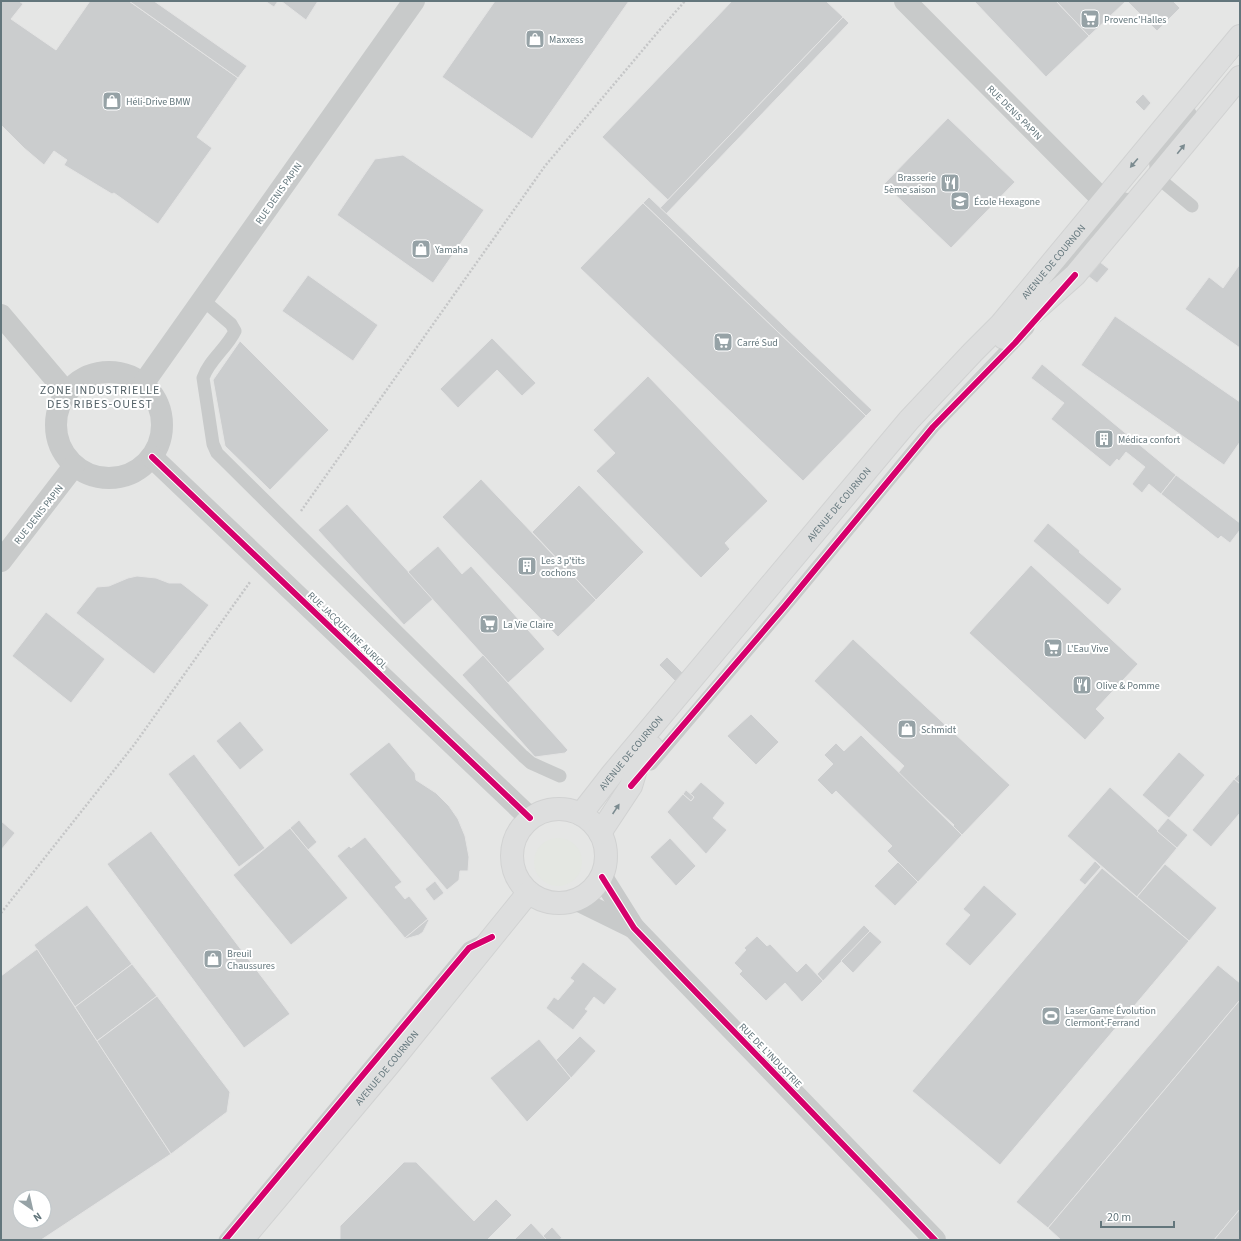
<svg xmlns="http://www.w3.org/2000/svg" width="1241" height="1241" font-family="'Source Sans 3',sans-serif">
<style>
.built{fill:#e5e6e5;fill-rule:evenodd}
.green{fill:#e4e7e2}
.building{fill:#cbcdce;stroke:#e4e4e4;fill-rule:evenodd}
.lines{fill:none;stroke-linecap:round;stroke-linejoin:round}
.secondary-casing{stroke:#d1d2d2;stroke-width:24}
.path{stroke:#c5c6c7;stroke-width:2.5;stroke-dasharray:2 2;stroke-linecap:butt}
.service{stroke:#c8caca;stroke-width:13}
.minor{stroke:#c8caca;stroke-width:22}
.secondary{stroke:#dddede;stroke-width:22}
.cycleway-casing{stroke:#fff;stroke-width:8}
.cycleway{stroke:#d6006c;stroke-width:6}
.oneway{fill:#7b8b90}
.labels{text-anchor:middle;stroke-width:4;stroke-linejoin:round;paint-order:stroke}
.poi-label{font-size:10px;fill:#63767c;stroke:#fff;text-anchor:start}
.street-label{font-size:10px;fill:#63767c;stroke:#fff}
.quarter-label{font-size:12px;letter-spacing:1px;fill:#546268;stroke:#fff}
</style>
<rect width="100%" height="100%" fill="#f5f5f4"/>
<path class="built" d="M1 1H1240V40L1136 178 1240 55V1240H1ZM20 1197H44V1221H20Z"/>
<circle class="green" cx="558" cy="862" r="24"/>
<g class="building">
<polygon points="1,1 19,1 23,4 11,19 56,50 90,1 129,1 238,78 197,137 212,148 158,224 114,193 112,194 64,165 67,160 54,151 44,165 24,148 1,125"/>
<polygon points="129,1 154,1 247,66 238,78"/>
<polygon points="265,1 278,1 274,7"/>
<polygon points="281,1 318,1 306,20"/>
<polygon points="495,1 629,1 532,139 442,77"/>
<polygon points="732,1 826,1 843,17 668,200 602,137"/>
<polygon points="974,1 1056,1 1089,36 1046,77"/>
<polygon points="1056,1 1124,1 1125,2 1089,36"/>
<polygon points="1127,1 1173,1 1180,8 1157,31"/>
<polygon points="843,17 849,23 666,214 660,208"/>
<polygon points="1143,94 1151,103 1144,111 1135,102"/>
<polygon points="948,118 1015,182 951,248 884,184"/>
<polygon points="403,155 484,210 433,283 337,215 375,159"/>
<polygon points="649,197 872,410 866,416 643,203"/>
<polygon points="643,203 866,416 803,481 580,268"/>
<polygon points="1100,262 1109,269 1097,283 1088,276"/>
<polygon points="1240,264 1240,348 1185,309 1209,277 1223,288"/>
<polygon points="308,275 378,325 353,361 282,311"/>
<polygon points="1115,316 1240,402 1240,442 1224,465 1081,365"/>
<polygon points="492,338 536,383 522,396 497,370 458,408 440,389"/>
<polygon points="240,341 329,430 270,490 225,446 213,380"/>
<polygon points="1042,364 1176,475 1161,494 1149,484 1142,493 1132,484 1145,467 1126,452 1119,461 1117,459 1110,467 1051,419 1064,403 1031,378"/>
<polygon points="648,376 768,501 725,543 730,549 701,578 596,471 615,453 593,430"/>
<polygon points="1176,475 1240,523 1240,530 1230,543 1221,536 1218,539 1161,494"/>
<polygon points="481,479 596,600 558,637 442,517"/>
<polygon points="579,485 644,552 596,600 532,532"/>
<polygon points="347,504 433,599 404,625 318,530"/>
<polygon points="1048,523 1080,551 1079,552 1122,589 1108,605 1033,541"/>
<polygon points="438,546 462,574 471,566 545,649 508,683 408,572"/>
<polygon points="1031,565 1138,664 1096,709 1105,718 1085,740 969,633"/>
<polygon points="137,576 156,578 169,583 181,583 209,605 154,674 76,613 97,587 109,586 128,578"/>
<polygon points="46,612 105,659 71,703 12,656"/>
<polygon points="853,639 1010,785 962,835 953,826 954,825 898,773 904,766 814,681"/>
<polygon points="483,655 508,683 568,750 565,753 535,757 462,675"/>
<polygon points="667,657 683,673 675,681 659,665"/>
<polygon points="751,714 779,742 756,765 727,736"/>
<polygon points="240,721 264,750 240,770 216,741"/>
<polygon points="861,735 962,835 918,882 887,851 892,846 836,791 832,795 817,780 833,764 824,755 836,743 844,751"/>
<polygon points="389,742 415,773 416,780 436,793 449,806 458,819 465,836 469,857 468,871 460,871 459,880 447,890 349,774"/>
<polygon points="1179,752 1205,775 1169,818 1142,795"/>
<polygon points="194,754 265,848 239,867 168,774"/>
<polygon points="1240,773 1240,784 1234,779"/>
<polygon points="1234,779 1240,784 1240,813 1211,847 1192,830"/>
<polygon points="701,782 725,803 713,818 727,830 706,854 667,812 683,794 691,801 694,797 690,794"/>
<polygon points="1110,787 1177,848 1137,897 1067,836"/>
<polygon points="686,790 694,797 691,801 683,794"/>
<polygon points="1168,818 1188,835 1177,848 1157,831"/>
<polygon points="299,820 317,842 308,850 290,828"/>
<polygon points="1,821 15,833 1,850"/>
<polygon points="290,828 348,898 291,945 233,875"/>
<polygon points="151,831 290,1014 244,1048 107,864"/>
<polygon points="365,837 402,882 395,887 405,899 409,896 428,919 405,938 337,856 349,846 351,848"/>
<polygon points="670,838 696,866 676,886 650,857"/>
<polygon points="1095,861 1101,867 1085,885 1079,880"/>
<polygon points="898,862 918,882 895,906 874,886"/>
<polygon points="1165,864 1217,908 1189,941 1137,897"/>
<polygon points="1102,868 1189,941 1000,1165 912,1091"/>
<polygon points="435,881 444,893 434,901 425,889"/>
<polygon points="984,885 1017,914 970,966 945,944 970,915 963,909"/>
<polygon points="87,905 132,964 75,1007 34,945"/>
<polygon points="428,919 429,920 423,932 419,935 405,939 405,938"/>
<polygon points="864,925 870,931 823,981 817,974"/>
<polygon points="870,931 882,942 853,973 841,961"/>
<polygon points="757,936 767,946 770,944 797,972 806,963 823,981 802,1002 785,983 766,1001 739,974 742,971 734,963 746,950 744,948"/>
<path d="M37 949 171 1154 41 1240H1V976ZM20 1197H44V1221H20Z"/>
<polygon points="583,962 617,989 604,1005 594,997 585,1009 588,1011 573,1030 546,1008 554,997 558,1000 574,981 570,978"/>
<polygon points="132,964 157,996 97,1041 75,1007"/>
<polygon points="1218,965 1240,983 1240,1000 1048,1228 1016,1202"/>
<polygon points="157,996 230,1092 227,1112 171,1154 97,1041"/>
<polygon points="1240,1000 1240,1209 1214,1240 1061,1240 1048,1228"/>
<polygon points="580,1036 596,1051 571,1078 556,1060"/>
<polygon points="539,1039 571,1078 527,1122 490,1078"/>
<polygon points="404,1162 416,1162 474,1221 496,1199 512,1215 487,1240 340,1240 340,1226"/>
<polygon points="1240,1209 1240,1240 1214,1240"/>
<polygon points="531,1223 547,1240 514,1240"/>
<polygon points="552,1227 562,1238 559,1240 547,1240 543,1236"/>
</g>
<g class="lines">
<defs>
<g id="secondary">
<polyline points="1004,338 1075,275 1157,177 1240,77"/>
<circle cx="559" cy="856" r="47"/>
<path id="s1" d="M581 814 613 773 909 420 973 352 1001 324 1240 36"/>
<polyline points="600,833 631,786 637,766 652,747"/>
<path id="s2" d="M242 1240 388 1066 528 893"/>
</g>
</defs>
<use href="#secondary" class="secondary-casing"/>
<g class="path">
<polyline points="301,511 545,166 663,26 685,1"/>
<polyline points="1,913 134,745 250,582"/>
</g>
<g class="service">
<polyline points="1190,113 1155,157 1157,177 1192,206"/>
<path d="M203 300 231 324 235 331C227 348 209 360 203 378L213 444 217 453 523 756 531 763 560 776"/>
<polyline points="651,764 785,606 933,427 1028,328"/>
<polyline points="225,1240 469,948 485,940"/>
</g>
<g class="minor">
<polyline points="905,1 1103,200 1134,205"/>
<polyline points="1038,298 1105,220 1103,200"/>
<polyline points="1,315 67,393"/>
<circle cx="109" cy="425" r="53"/>
<polyline points="143,384 414,1"/>
<polyline points="152,457 530,818"/>
<polyline points="1,561 74,466"/>
<polyline points="602,877 634,928 935,1240"/>
<polyline points="577,900 634,928"/>
</g>
<use href="#secondary" class="secondary"/>
<defs>
<g id="cycleway">
<polyline points="152,457 530,818"/>
<polyline points="631,786 785,606 933,427 1015,343 1075,275"/>
<polyline points="602,877 634,928 935,1240"/>
<polyline points="225,1240 469,948 492,937"/>
</g>
</defs>
<use href="#cycleway" class="cycleway-casing"/>
<use href="#cycleway" class="cycleway"/>
</g>
<defs><path id="oneway-solid" d="M-6-.8H1V-3.2L6.5 0L1 3.2V.8H-6Z"/></defs>
<g class="oneway">
<use href="#oneway-solid" transform="translate(1181 149) rotate(-51)"/>
<use href="#oneway-solid" transform="translate(1134 163) rotate(130)"/>
<use href="#oneway-solid" transform="translate(616 809) rotate(-56)"/>
</g>
<defs>
<symbol id="supermarket-square" viewBox="-11 -11 22 22"><rect x="-9" y="-9" width="18" height="18" rx="4" fill="#96a2a6" stroke="#fff"/><path d="M-6-5.5h2.5l.6 2H6L4.5 2H-2.5L-4.4-4H-6ZM-1.5 3.2a1.3 1.3 0 1 0 .1 0ZM3 3.2a1.3 1.3 0 1 0 .1 0Z" fill="#fff"/></symbol>
<symbol id="shop-square" viewBox="-11 -11 22 22"><rect x="-9" y="-9" width="18" height="18" rx="4" fill="#96a2a6" stroke="#fff"/><path d="M-5-2.5h2.3a2.7 3.5 0 0 1 5.4 0H5L5.5 6h-11ZM-1.5-2.5h3a1.5 2.3 0 0 0-3 0Z" fill="#fff"/></symbol>
<symbol id="restaurant-square" viewBox="-11 -11 22 22"><rect x="-9" y="-9" width="18" height="18" rx="4" fill="#96a2a6" stroke="#fff"/><path d="M-5-6h1v4h1v-4h1v4h1v-4h1v5L-1.5 .5V6h-2V.5L-5-1ZM5-6V6H3V1.5H1.5Q1.5-4 5-6Z" fill="#fff"/></symbol>
<symbol id="university-square" viewBox="-11 -11 22 22"><rect x="-9" y="-9" width="18" height="18" rx="4" fill="#96a2a6" stroke="#fff"/><path d="M0-5L7-2L0 1L-7-2ZM-4 1L0 2.5L4 1V4Q0 6-4 4Z" fill="#fff"/></symbol>
<symbol id="building-square" viewBox="-11 -11 22 22"><rect x="-9" y="-9" width="18" height="18" rx="4" fill="#96a2a6" stroke="#fff"/><path d="M-4-6H4V6H1V3H-1V6H-4ZM-2.5-4.3h1.7v1.8h-1.7ZM.8-4.3h1.7v1.8H.8ZM-2.5-1h1.7V.8h-1.7ZM.8-1h1.7V.8H.8Z" fill="#fff"/></symbol>
<symbol id="stadium-square" viewBox="-11 -11 22 22"><rect x="-9" y="-9" width="18" height="18" rx="4" fill="#96a2a6" stroke="#fff"/><path d="M0-5a6.5 5 0 1 0 0 10a6.5 5 0 1 0 0-10ZM-3.5-1.8h7v3.6h-7Z" fill="#fff"/></symbol>
</defs>
<g fill-rule="evenodd">
<use href="#supermarket-square" x="1079" y="8" width="22" height="22"/>
<use href="#shop-square" x="524" y="28" width="22" height="22"/>
<use href="#shop-square" x="101" y="90" width="22" height="22"/>
<use href="#restaurant-square" x="939" y="172" width="22" height="22"/>
<use href="#university-square" x="949" y="190" width="22" height="22"/>
<use href="#shop-square" x="410" y="238" width="22" height="22"/>
<use href="#supermarket-square" x="712" y="331" width="22" height="22"/>
<use href="#building-square" x="1093" y="428" width="22" height="22"/>
<use href="#building-square" x="516" y="555" width="22" height="22"/>
<use href="#supermarket-square" x="478" y="613" width="22" height="22"/>
<use href="#supermarket-square" x="1042" y="637" width="22" height="22"/>
<use href="#restaurant-square" x="1071" y="674" width="22" height="22"/>
<use href="#shop-square" x="896" y="718" width="22" height="22"/>
<use href="#shop-square" x="202" y="948" width="22" height="22"/>
<use href="#stadium-square" x="1040" y="1005" width="22" height="22"/>
</g>
<g class="labels">
<g class="poi-label">
<text x="1104" y="23">Provenc'Halles</text>
<text x="549" y="43">Maxxess</text>
<text x="126" y="105">Héli-Drive BMW</text>
<text x="936" y="181" text-anchor="end">Brasserie<tspan x="936" dy="12">5ème saison</tspan></text>
<text x="974" y="205">École Hexagone</text>
<text x="435" y="253">Yamaha</text>
<text x="737" y="346">Carré Sud</text>
<text x="1118" y="443">Médica confort</text>
<text x="541" y="564">Les 3 p'tits<tspan x="541" dy="12">cochons</tspan></text>
<text x="503" y="628">La Vie Claire</text>
<text x="1067" y="652">L'Eau Vive</text>
<text x="1096" y="689">Olive &amp; Pomme</text>
<text x="921" y="733">Schmidt</text>
<text x="227" y="957">Breuil<tspan x="227" dy="12">Chaussures</tspan></text>
<text x="1065" y="1014">Laser Game Évolution<tspan x="1065" dy="12">Clermont-Ferrand</tspan></text>
</g>
<g class="street-label">
<text transform="translate(1015 112) rotate(45)" y="4">RUE DENIS PAPIN</text>
<text transform="translate(278 193) rotate(-55)" y="4">RUE DENIS PAPIN</text>
<text dy="4" stroke="none"><textPath href="#s1" startOffset="727">AVENUE DE COURNON</textPath></text>
<text dy="4" stroke="none"><textPath href="#s1" startOffset="403">AVENUE DE COURNON</textPath></text>
<text transform="translate(38 514) rotate(-52)" y="4">RUE DENIS PAPIN</text>
<text transform="translate(348 630) rotate(44)" y="4">RUE JACQUELINE AURIOL</text>
<text dy="4" stroke="none"><textPath href="#s1" startOffset="79">AVENUE DE COURNON</textPath></text>
<text transform="translate(771 1055) rotate(46)" y="4">RUE DE L'INDUSTRIE</text>
<text dy="4" stroke="none"><textPath href="#s2" startOffset="225">AVENUE DE COURNON</textPath></text>
</g>
<g class="quarter-label">
<text x="100" y="394">ZONE INDUSTRIELLE<tspan x="100" dy="14">DES RIBES-OUEST</tspan></text>
</g>
</g>
<rect width="1241" height="1241" fill="none" stroke="#63767c" stroke-width="4"/>
<g transform="translate(32 1209) rotate(146)"><circle r="19" fill="#ffffff" stroke="#c1c8cb"/>
<path d="M0-3L7 15L0 10L-7 15Z" fill="#96a2a6"/>
<text y="-6" font-size="11" font-weight="bold" text-anchor="middle" fill="#63767c">N</text>
</g>
<path d="M1101 1221v6h73v-6" fill="none" stroke="#63767c" stroke-width="2"/>
<text x="1107" y="1221" font-size="12" fill="#63767c" stroke="#ffffff" stroke-width="3" paint-order="stroke">20 m</text>
</svg>
